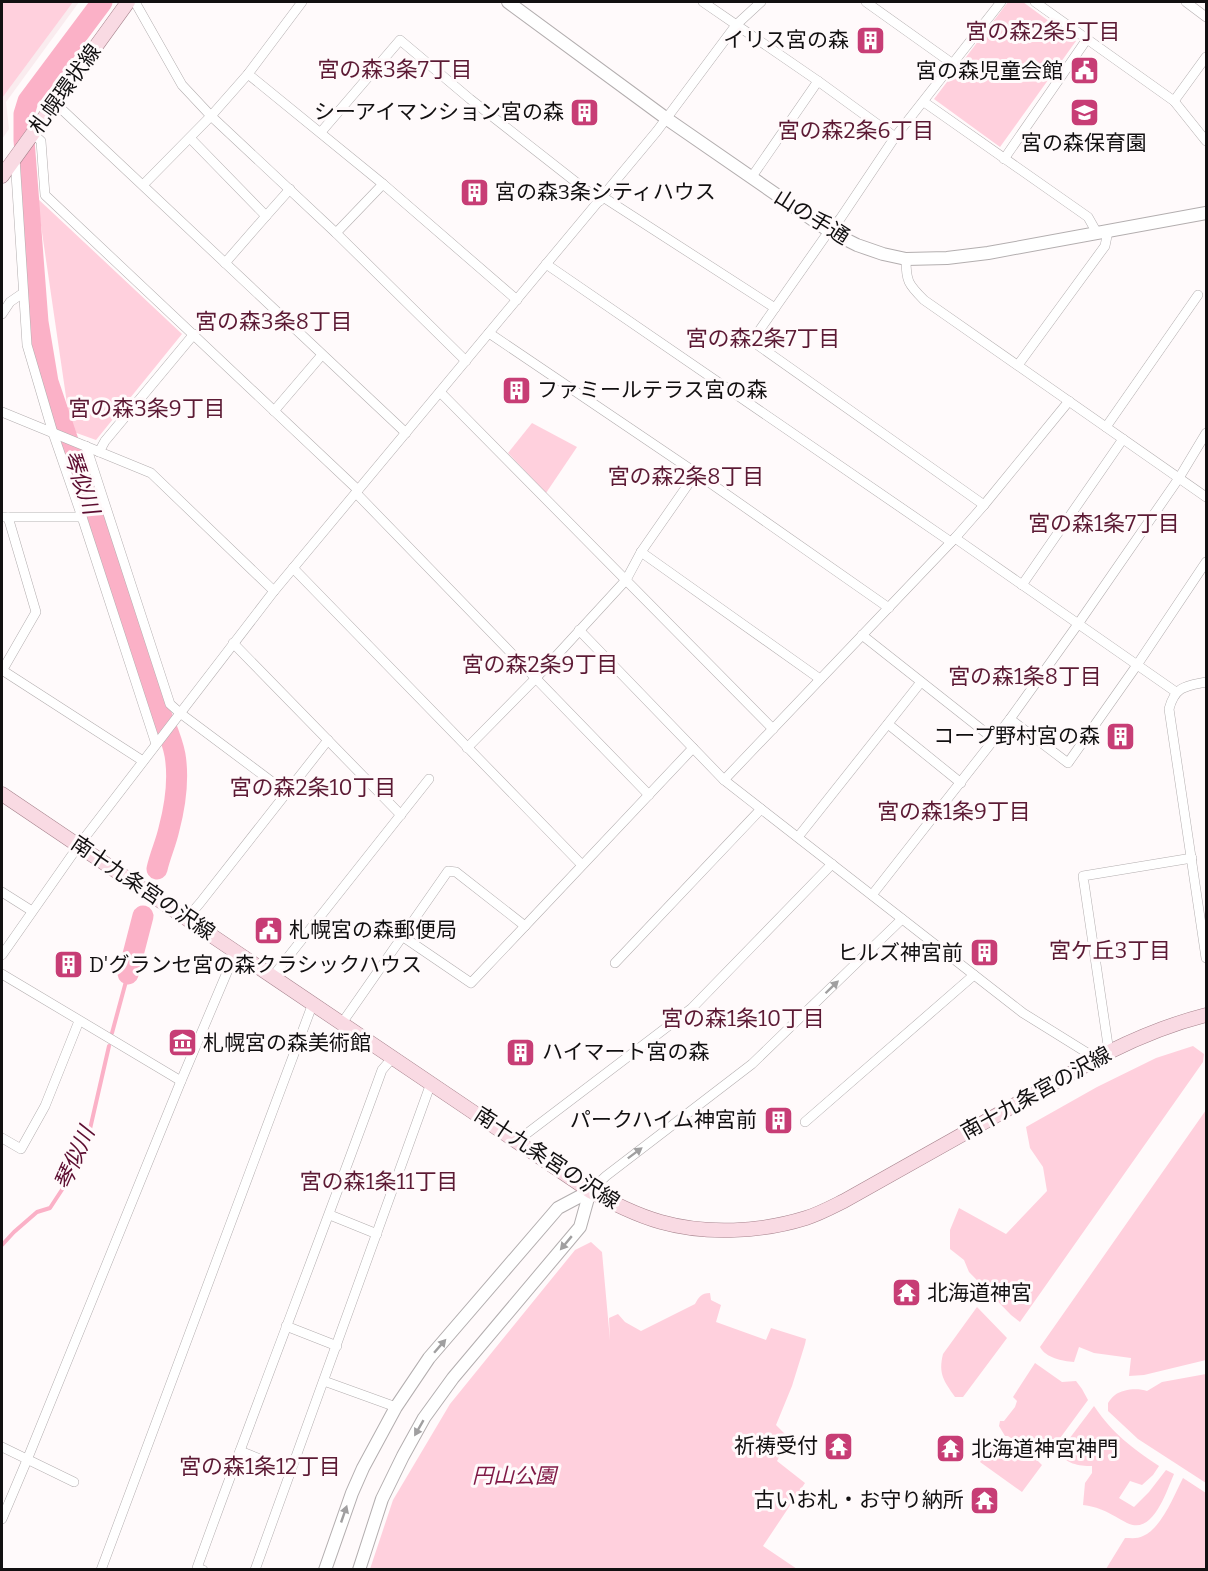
<svg xmlns="http://www.w3.org/2000/svg" width="1208" height="1571" font-family="Bitter,'Noto Sans JP',serif">
<style>
.built{fill:#faecef}
.green{fill:#ffd0dd}
.lines{fill:none;stroke-linecap:round;stroke-linejoin:round}
.stream{stroke:#fbb1c7;stroke-width:4}
.river{stroke:#fbb1c7;stroke-width:21}
.street-casing{stroke:#b3aeaf;stroke-width:10}
.secondary-casing{stroke:#b3aeaf;stroke-width:14}
.primary-casing{stroke:#a6838d;stroke-width:15}
.street{stroke:#fff;stroke-width:9}
.secondary{stroke:#fff;stroke-width:12}
.primary{stroke:#f9dae3;stroke-width:14}
.oneway{fill:#a09fa0}
.labels{text-anchor:middle;stroke-width:6;stroke-linejoin:round;paint-order:stroke}
.poi-label{font-size:21px;fill:#121011;stroke:#fffafb;text-anchor:end}
.street-label{font-size:21px;fill:#121011;stroke:#fffafb}
.park-label{font-size:21px;font-style:italic;fill:#7f1845;stroke:#fffafb}
.neighbourhood-label{font-size:22px;fill:#5c1a34;stroke:#fffafb}
.water-label{font-size:22px;font-style:italic;fill:#5c0d30;stroke:#fffafb}
</style>
<rect width="100%" height="100%" fill="#fffafb"/>
<polygon class="built" points="2,2 79,2 6,102 9,129 2,139"/>
<g class="green">
<polygon points="2,2 73,2 2,98"/>
<polygon points="1008,2 1023,2 1076,41 1000,147 934,99"/>
<polygon points="37,198 182,334 96,440 71,431"/>
<polygon points="532,423 577,447 546,493 508,453"/>
<polygon points="1193,1046 1204,1054 1203,1062 1020,1322 1011,1315 969,1272 964,1260 950,1249 950,1230 959,1208 1006,1234 1047,1191 1043,1167 1030,1148 1026,1127 1097,1087 1156,1058"/>
<path d="M1206 1110V1360L1144 1375 1129 1376 1131 1358 1094 1353 1079 1347 1074 1362C1062 1361 1046 1358 1040 1347Z"/>
<path d="M591 1242 602 1252 610 1340 609 1318 618 1314 625 1322 641 1331 695 1304C699 1297 701 1293 710 1293L711 1300 721 1305 716 1322 766 1340 771 1328 806 1339 805 1344 792 1386 776 1425 789 1438 777 1461 805 1483 763 1546 797 1569H370L393 1500 450 1404 575 1250Z"/>
<path d="M977 1307 1007 1338 963 1397H955C944 1381 938 1374 943 1354Z"/>
<path d="M1035 1363 1062 1382 1076 1381 1082 1389 1088 1400 1055 1445 1045 1439 1036 1438C1023 1445 1020 1444 1008 1436H1005L999 1426 1000 1421H1004L1015 1407 1017 1401 1013 1397Z"/>
<path d="M1206 1374V1483L1138 1439 1108 1411V1403C1110 1400 1112 1397 1115 1395 1123 1389 1138 1388 1147 1391L1162 1382Z"/>
<path d="M1094 1406C1114 1435 1131 1447 1159 1466L1153 1475 1142 1485 1130 1481 1119 1498 1134 1507 1149 1492 1166 1470 1174 1474C1166 1492 1153 1536 1127 1523 1110 1514 1104 1508 1083 1505L1085 1483 1092 1473V1466C1079 1466 1064 1464 1060 1451Z"/>
<path d="M991 1446C999 1458 1011 1463 1023 1454L1032 1455 1042 1465 1022 1492 980 1462Z"/>
<path d="M1183 1478 1206 1493V1569H1106L1125 1538C1131 1538 1138 1539 1143 1536 1162 1528 1174 1495 1183 1478Z"/>
</g>
<g class="lines">
<g class="stream">
<polyline points="112,1033 128,974"/>
<polyline points="2,1245 14,1232 37,1212 50,1208 67,1182 87,1142 109,1046"/>
</g>
<g class="river">
<path d="M102 2 28 101 24 114V140L38 322 48 382 158 706C164 723 172 738 175 755 179 779 175 806 169 829 166 843 160 855 157 869"/>
<polyline points="128,974 143,916"/>
</g>
<defs>
<g id="street">
<polyline points="135,2 182,85 211,116 336,233 466,361"/>
<polyline points="703,2 818,81 895,137"/>
<polyline points="866,2 953,64"/>
<polyline points="1035,2 1174,101 1206,141"/>
<polyline points="1186,2 1206,17"/>
<polyline points="248,74 383,184 517,300"/>
<polyline points="1174,101 1206,57"/>
<polyline points="924,102 1088,217 1097,233"/>
<polyline points="55,103 406,433"/>
<polyline points="321,132 400,40 470,99 600,201"/>
<polyline points="32,133 41,141 45,195 358,490"/>
<polyline points="190,138 266,216 225,263"/>
<polyline points="15,158 27,345 53,433 82,517 156,744"/>
<polyline points="1004,159 1087,39"/>
<polyline points="751,178 818,81"/>
<polyline points="143,185 211,116 248,74 302,2"/>
<polyline points="603,197 775,308 752,341 984,505"/>
<polyline points="266,216 290,189"/>
<polyline points="336,233 383,184"/>
<path d="M906 259C906 281 908 284 924 300L1206 497"/>
<polyline points="546,264 951,542"/>
<polyline points="775,308 829,231 840,219 895,137 1001,2"/>
<polyline points="2,314 10,302 23,293"/>
<polyline points="489,333 696,473 889,608"/>
<polyline points="1018,365 1105,246 1108,231"/>
<polyline points="440,392 773,729"/>
<polyline points="274,411 321,356"/>
<polyline points="2,412 151,473 274,591"/>
<polyline points="1106,427 1198,295"/>
<polyline points="86,446 170,704 180,713 287,793"/>
<polyline points="99,452 105,441 194,334"/>
<polyline points="356,493 649,795"/>
<polyline points="2,517 82,517"/>
<polyline points="955,538 1176,692"/>
<polyline points="641,552 820,679"/>
<polyline points="293,568 582,865"/>
<polyline points="1022,585 1123,439"/>
<polyline points="579,630 724,780 1023,1013 1097,1059"/>
<polyline points="862,635 995,740"/>
<polyline points="233,643 401,815"/>
<polyline points="2,670 143,761"/>
<polyline points="2,671 36,612 8,517"/>
<path d="M1206 682C1186 686 1175 686 1169 709L1206 958"/>
<polyline points="1010,719 1068,763 1137,665 1206,562"/>
<polyline points="888,724 961,783"/>
<polyline points="467,748 535,679 626,580 641,552 696,473"/>
<polyline points="724,780 955,538 984,505 1069,401"/>
<polyline points="798,837 921,682"/>
<polyline points="2,892 32,911"/>
<polyline points="872,895 1010,719 1078,624 1179,478 1206,433"/>
<polyline points="187,918 200,903 328,740"/>
<polyline points="402,936 471,983 525,926"/>
<polyline points="2,955 79,845 274,591 657,131 736,25 761,2"/>
<polyline points="615,963 761,809"/>
<polyline points="2,974 181,1081"/>
<polyline points="273,976 429,779"/>
<polyline points="342,1023 448,871 456,872 525,926 693,748"/>
<polyline points="1109,1052 1083,876 1192,858"/>
<polyline points="805,1122 974,975"/>
<polyline points="2,1138 21,1149 45,1106 79,1021"/>
<polyline points="517,1141 692,1008 832,864"/>
<polyline points="590,1191 606,1176 752,1064 902,919"/>
<polyline points="330,1215 377,1234"/>
<polyline points="286,1326 337,1346"/>
<polyline points="324,1381 396,1407"/>
<polyline points="2,1447 74,1482"/>
<polyline points="240,1451 290,1471"/>
<polyline points="2,1519 27,1460 181,1081 236,951"/>
<polyline points="101,1570 313,1003"/>
<path d="M203 1570 197 1568C257 1401 322 1236 382 1070L393 1057"/>
<polyline points="255,1570 431,1083"/>
</g>
<g id="secondary">
<polyline points="508,2 667,119 829,231 857,245 883,254 906,259 947,258 988,253 1206,213"/>
<polyline points="325,1570 352,1493 363,1468 396,1407 429,1358 558,1208 590,1191"/>
<polyline points="359,1570 382,1499 403,1456 424,1418 453,1378 580,1227 590,1191"/>
</g>
<g id="primary">
<polyline points="2,176 128,2"/>
<path d="M2 794 590 1191C613 1203 636 1215 661 1222 707 1235 761 1232 806 1218 819 1214 832 1207 844 1201L1109 1052C1141 1036 1171 1024 1206 1015"/>
</g>
</defs>
<use href="#street" class="street-casing"/>
<use href="#secondary" class="secondary-casing"/>
<use href="#primary" class="primary-casing"/>
<use href="#street" class="street"/>
<use href="#secondary" class="secondary"/>
<use href="#primary" class="primary"/>
</g>
<defs><path id="oneway-solid" d="M-6-.8H1V-3.2L6.5 0L1 3.2V.8H-6Z" transform="scale(1.5)"/></defs>
<g class="oneway">
<use href="#oneway-solid" transform="translate(832 987) rotate(-44)"/>
<use href="#oneway-solid" transform="translate(635 1153) rotate(-37)"/>
<use href="#oneway-solid" transform="translate(566 1243) rotate(130)"/>
<use href="#oneway-solid" transform="translate(440 1346) rotate(-49)"/>
<use href="#oneway-solid" transform="translate(419 1428) rotate(120)"/>
<use href="#oneway-solid" transform="translate(344 1514) rotate(-71)"/>
</g>
<defs>
<symbol id="building-square" viewBox="-11 -11 22 22"><rect x="-9" y="-9" width="18" height="18" rx="4" fill="#c73d75" stroke="#fffafb"/><path d="M-4-6H4V6H1V3H-1V6H-4ZM-2.5-4.3h1.7v1.8h-1.7ZM.8-4.3h1.7v1.8H.8ZM-2.5-1h1.7V.8h-1.7ZM.8-1h1.7V.8H.8Z" fill="#fff"/></symbol>
<symbol id="civic-square" viewBox="-11 -11 22 22"><rect x="-9" y="-9" width="18" height="18" rx="4" fill="#c73d75" stroke="#fffafb"/><path d="M-.6-6.5H3V-4.5H.6V-3L4-1V1h2V6H-6V1h2V-1L-.6-3ZM-1.2 2.5V6h2.4V2.5Z" fill="#fff"/></symbol>
<symbol id="school-square" viewBox="-11 -11 22 22"><rect x="-9" y="-9" width="18" height="18" rx="4" fill="#c73d75" stroke="#fffafb"/><path d="M0-5L7-2L0 1L-7-2ZM-4 1L0 2.5L4 1V4Q0 6-4 4Z" fill="#fff"/></symbol>
<symbol id="museum-square" viewBox="-11 -11 22 22"><rect x="-9" y="-9" width="18" height="18" rx="4" fill="#c73d75" stroke="#fffafb"/><path d="M0-6L6-3V-2H-6V-3ZM-5-1h2V3h-2ZM-1-1h2V3h-2ZM3-1h2V3H3ZM-6 4H6V6H-6Z" fill="#fff"/></symbol>
<symbol id="temple-square" viewBox="-11 -11 22 22"><rect x="-9" y="-9" width="18" height="18" rx="4" fill="#c73d75" stroke="#fffafb"/><path d="M0-6L5-2H3V0L6.5 2.5H4V6H1.5V3h-3V6H-4V2.5H-6.5L-3 0V-2H-5Z" fill="#fff"/></symbol>
</defs>
<g fill-rule="evenodd">
<use href="#building-square" x="854" y="24" width="33" height="33"/>
<use href="#civic-square" x="1068" y="54" width="33" height="33"/>
<use href="#building-square" x="568" y="96" width="33" height="33"/>
<use href="#school-square" x="1068" y="96" width="33" height="33"/>
<use href="#building-square" x="458" y="176" width="33" height="33"/>
<use href="#building-square" x="500" y="374" width="33" height="33"/>
<use href="#building-square" x="1104" y="720" width="33" height="33"/>
<use href="#civic-square" x="252" y="914" width="33" height="33"/>
<use href="#building-square" x="968" y="936" width="33" height="33"/>
<use href="#building-square" x="52" y="948" width="33" height="33"/>
<use href="#museum-square" x="166" y="1026" width="33" height="33"/>
<use href="#building-square" x="504" y="1036" width="33" height="33"/>
<use href="#building-square" x="762" y="1104" width="33" height="33"/>
<use href="#temple-square" x="890" y="1276" width="33" height="33"/>
<use href="#temple-square" x="822" y="1430" width="33" height="33"/>
<use href="#temple-square" x="934" y="1432" width="33" height="33"/>
<use href="#temple-square" x="968" y="1484" width="33" height="33"/>
</g>
<g class="labels">
<g class="poi-label">
<text x="849" y="47">イリス宮の森</text>
<text x="1063" y="78">宮の森児童会館</text>
<text x="564" y="119">シーアイマンション宮の森</text>
<text x="1084" y="150" text-anchor="middle">宮の森保育園</text>
<text x="495" y="199" text-anchor="start">宮の森3条シティハウス</text>
<text x="537" y="397" text-anchor="start">ファミールテラス宮の森</text>
<text x="1100" y="743">コープ野村宮の森</text>
<text x="289" y="937" text-anchor="start">札幌宮の森郵便局</text>
<text x="963" y="960">ヒルズ神宮前</text>
<text x="89" y="972" text-anchor="start">D'グランセ宮の森クラシックハウス</text>
<text x="203" y="1050" text-anchor="start">札幌宮の森美術館</text>
<text x="542" y="1059" text-anchor="start">ハイマート宮の森</text>
<text x="757" y="1127">パークハイム神宮前</text>
<text x="927" y="1300" text-anchor="start">北海道神宮</text>
<text x="818" y="1453">祈祷受付</text>
<text x="971" y="1456" text-anchor="start">北海道神宮神門</text>
<text x="964" y="1507">古いお札・お守り納所</text>
</g>
<g class="street-label">
<text transform="translate(65 89) rotate(-54)" y="7">札幌環状線</text>
<text transform="translate(812 217) rotate(32)" y="7">山の手通</text>
<text transform="translate(143 888) rotate(34)" y="7">南十九条宮の沢線</text>
<text transform="translate(1036 1093) rotate(-29)" y="7">南十九条宮の沢線</text>
<text transform="translate(547 1158) rotate(33)" y="7">南十九条宮の沢線</text>
</g>
<g class="park-label">
<text x="514" y="1483">円山公園</text>
</g>
<g class="neighbourhood-label">
<text x="1043" y="39">宮の森2条5丁目</text>
<text x="395" y="77">宮の森3条7丁目</text>
<text x="856" y="138">宮の森2条6丁目</text>
<text x="274" y="329">宮の森3条8丁目</text>
<text x="763" y="346">宮の森2条7丁目</text>
<text x="147" y="416">宮の森3条9丁目</text>
<text x="686" y="484">宮の森2条8丁目</text>
<text x="1104" y="531">宮の森1条7丁目</text>
<text x="540" y="672">宮の森2条9丁目</text>
<text x="1025" y="684">宮の森1条8丁目</text>
<text x="313" y="795">宮の森2条10丁目</text>
<text x="954" y="819">宮の森1条9丁目</text>
<text x="1110" y="958">宮ケ丘3丁目</text>
<text x="743" y="1026">宮の森1条10丁目</text>
<text x="379" y="1189">宮の森1条11丁目</text>
<text x="260" y="1474">宮の森1条12丁目</text>
</g>
<g class="water-label">
<text transform="translate(82 482) rotate(71)" y="8">琴似川</text>
<text transform="translate(74 1158) rotate(-66)" y="8">琴似川</text>
</g>
</g>
<rect width="1208" height="1571" fill="none" stroke="#121011" stroke-width="6"/>
</svg>
